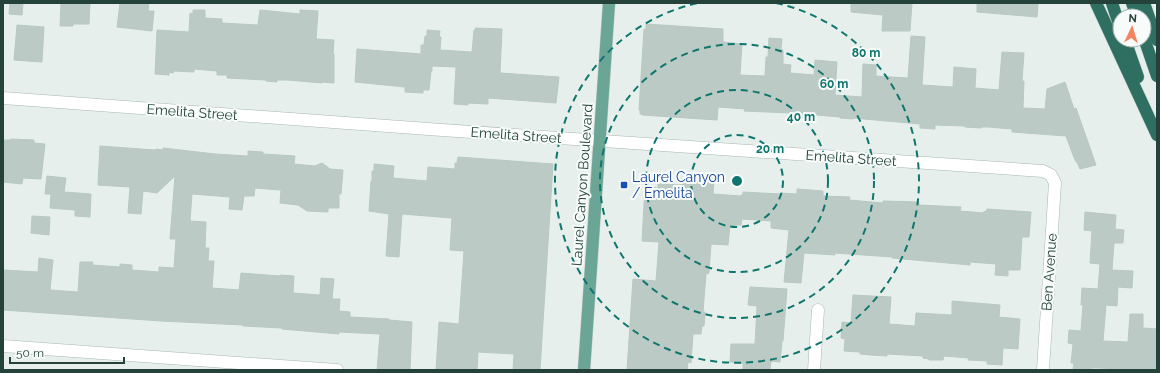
<svg xmlns="http://www.w3.org/2000/svg" width="1160" height="373" font-family="Raleway,sans-serif">
<style>
.building{fill:#bbcac4;stroke:#b8c9c2}
.lines{fill:none;stroke-linecap:round;stroke-linejoin:round}
.minor-casing{stroke:#a8b8b2;stroke-width:13}
.primary-casing{stroke:#c2cac8;stroke-width:13}
.motorway-casing{stroke:#c2cac8;stroke-width:13}
.minor{stroke:#fff;stroke-width:12}
.primary{stroke:#6aa596;stroke-width:12}
.motorway{stroke:#2f6f62;stroke-width:12}
.ring{fill:none;stroke:#0f766e;stroke-width:2;stroke-dasharray:7 5}
.transit-dot{fill:#1a4fb4;stroke:#f7fbf9;stroke-width:1.5}
.labels{text-anchor:middle;stroke-width:4;stroke-linejoin:round;paint-order:stroke}
.street-label{font-size:14px;fill:#24423a;stroke:#f7fbf9}
.transit-label{font-size:14px;fill:#164399;stroke:#f7fbf9;text-anchor:start}
.centre{fill:#0f766e;stroke:#f7fbf9;stroke-width:2}
.ring-label{font-size:12px;text-anchor:middle;font-weight:bold;fill:#0f766e;stroke:#f7fbf9;stroke-width:4;stroke-linejoin:round;paint-order:stroke}
</style>
<rect width="100%" height="100%" fill="#e6efeb"/>
<g class="building">
<polygon points="10,3 23,3 22,15 9,14"/>
<polygon points="61,3 90,3 89,24 73,24 73,26 60,26"/>
<polygon points="120,3 149,3 148,11 154,11 152,31 117,27"/>
<polygon points="851,3 912,3 910,31 882,31 883,15 851,12"/>
<polygon points="977,3 1038,3 1037,17 977,12"/>
<polygon points="193,10 205,10 205,18 222,19 222,23 258,25 260,10 300,14 300,10 318,11 316,39 334,40 333,54 334,54 334,83 322,82 322,83 288,80 277,80 277,82 266,81 266,80 227,78 227,75 217,75 217,71 194,69 194,72 174,71 173,73 169,72 169,75 155,74 157,30 189,32 190,13 193,14"/>
<polygon points="646,24 723,29 723,42 742,44 740,75 765,76 766,57 768,57 769,38 782,39 781,49 783,50 783,64 791,65 790,73 814,75 815,60 837,62 835,95 862,97 863,64 876,65 876,76 908,78 911,36 925,37 922,85 953,87 954,67 976,69 975,88 999,90 1002,52 1024,53 1022,81 1024,81 1023,108 1045,109 1047,89 1065,82 1074,109 1076,108 1096,165 1080,169 1077,162 1076,162 1073,155 1066,136 1012,132 1012,129 988,127 981,127 981,128 965,127 965,126 935,125 935,129 920,128 920,124 853,118 853,119 840,118 840,117 805,114 804,118 790,117 790,113 744,111 745,109 718,107 717,120 642,115 642,114 640,114 640,110 639,110 644,29 646,29"/>
<polygon points="17,25 44,27 42,62 14,60"/>
<polygon points="475,28 502,29 500,73 559,77 556,103 488,98 488,104 468,103 468,105 454,104 456,67 432,66 432,71 431,71 429,90 423,90 423,93 405,92 405,87 355,82 357,49 421,54 421,45 424,45 425,36 427,36 427,30 440,31 439,37 441,37 440,50 472,52 474,30 476,31"/>
<polygon points="11,139 34,140 34,143 45,144 41,179 23,178 22,184 3,182 3,140 11,140"/>
<polygon points="100,146 155,150 156,149 163,150 163,148 215,154 248,156 248,151 263,152 263,154 295,156 294,164 315,166 322,163 330,169 343,170 341,194 339,194 339,208 328,208 328,212 307,211 298,205 280,203 281,190 255,188 254,196 244,196 242,210 229,209 230,197 192,194 190,221 206,222 205,248 209,248 208,261 214,261 212,288 239,290 241,273 280,276 280,275 294,276 293,293 320,295 321,278 334,279 332,299 340,299 339,311 350,312 350,317 389,319 389,320 412,322 410,370 377,370 380,334 339,332 339,334 282,329 282,328 243,326 243,325 161,321 3,310 3,270 38,272 39,258 53,260 50,290 78,292 80,262 93,262 92,265 120,267 120,264 132,265 132,270 159,272 159,267 174,268 176,239 170,239 175,176 157,193 143,191 141,214 128,213 130,187 98,185"/>
<polygon points="458,157 553,164 540,370 513,370 514,354 478,352 477,370 436,370 439,322 459,324 464,251 450,250 452,218 402,214 399,257 386,256 389,214 369,211 371,181 372,181 372,171 374,171 374,164 394,166 393,178 427,181 428,167 455,169 455,163 457,163"/>
<polygon points="47,176 66,178 64,192 91,194 90,217 75,216 75,210 50,208 51,194 45,194"/>
<polygon points="687,177 708,179 708,181 714,181 713,194 741,196 741,195 743,195 743,192 780,194 781,193 797,194 797,189 823,191 823,196 850,197 849,200 883,203 883,201 919,202 919,205 961,207 960,211 984,213 984,211 986,212 987,209 1031,212 1029,237 1022,237 1020,270 1008,270 1008,276 995,275 996,264 970,262 970,265 892,258 892,257 835,253 835,255 804,253 801,283 784,282 789,230 771,228 771,221 742,219 741,225 730,225 728,245 711,244 709,273 706,274 703,312 705,312 704,326 702,326 701,334 693,334 691,363 688,362 687,370 627,370 633,279 656,281 659,242 642,241 645,187 658,188 658,184 680,185 681,179 687,179"/>
<polygon points="1085,212 1116,215 1115,229 1124,230 1123,243 1114,243 1112,270 1133,271 1132,288 1118,287 1117,306 1106,305 1103,341 1128,342 1130,314 1143,314 1143,328 1157,329 1157,370 1122,370 1122,369 1098,368 1091,368 1091,370 1073,369 1074,363 1071,363 1073,344 1068,343 1069,330 1081,331 1083,305 1081,305 1082,288 1098,289 1100,264 1090,263 1092,231 1084,230"/>
<polygon points="32,216 50,217 49,235 31,233"/>
<polygon points="750,287 787,289 783,341 782,341 780,362 771,361 770,370 743,370 743,363 730,362 731,344 755,344 757,306 748,305"/>
<polygon points="853,295 891,297 889,324 915,326 916,313 952,315 952,301 1000,305 999,317 1020,319 1018,349 1003,348 1002,365 987,364 987,361 968,360 969,358 944,356 943,360 929,360 929,359 923,358 923,356 887,354 887,356 871,355 860,354 860,352 844,351 845,339 841,338 842,322 851,323"/>
</g>
<g class="lines">
<defs>
<g id="minor">
<polyline points="3,98 442,130 1043,171 1051,175 1055,183 1043,370"/>
<polyline points="3,346 337,370"/>
<polyline points="814,370 818,310"/>
</g>
<polyline id="primary" points="584,370 609,3"/>
<g id="motorway">
<polyline points="1096,3 1157,135"/>
<polyline points="1112,3 1120,27"/>
<polyline points="1132,3 1137,16"/>
<polyline points="1144,3 1157,40"/>
<polyline points="1144,38 1157,76"/>
<polyline points="1125,40 1138,77"/>
</g>
</defs>
<use href="#minor" class="minor-casing"/>
<use href="#primary" class="primary-casing"/>
<use href="#motorway" class="motorway-casing"/>
<use href="#minor" class="minor"/>
<use href="#primary" class="primary"/>
<use href="#motorway" class="motorway"/>
</g>
<g class="ring">
<circle cx="737" cy="181" r="46"/>
<circle cx="737" cy="181" r="91"/>
<circle cx="737" cy="181" r="137"/>
<path d="M776 3A182 182 0 1 1 698 3"/>
</g>
<rect class="transit-dot" x="620" y="181" width="8" height="8" rx="2"/>
<g class="labels">
<g class="street-label">
<text transform="translate(192 112) rotate(4)" y="5">Emelita Street</text>
<text transform="translate(516 135) rotate(4)" y="5">Emelita Street</text>
<text transform="translate(851 158) rotate(4)" y="5">Emelita Street</text>
<text transform="translate(582 185) rotate(-86)" y="5">Laurel Canyon Boulevard</text>
<text transform="translate(1049 272) rotate(-86)" y="5">Ben Avenue</text>
</g>
<g class="transit-label">
<text x="632" y="182">Laurel Canyon<tspan x="632" dy="16">/ Emelita</tspan></text>
</g>
</g>
<circle cx="737" cy="181" r="6" class="centre"/>
<g class="ring-label">
<text x="866" y="57">80 m</text>
<text x="834" y="88">60 m</text>
<text x="801" y="121">40 m</text>
<text x="770" y="153">20 m</text>
</g>
<rect width="1160" height="373" fill="none" stroke="#24423a" stroke-width="8"/>
<g transform="translate(1132 28) rotate(4)"><circle r="19" fill="#f7fbf9" stroke="#a3b1ad"/>
<path d="M0-3L7 15L0 10L-7 15Z" fill="#f4845f"/>
<text y="-6" font-size="11" font-weight="bold" text-anchor="middle" fill="#24423a">N</text>
</g>
<path d="M10 357v6h114v-6" fill="none" stroke="#24423a" stroke-width="2"/>
<text x="16" y="357" font-size="12" fill="#24423a" stroke="#f7fbf9" stroke-width="3" paint-order="stroke">50 m</text>
</svg>
